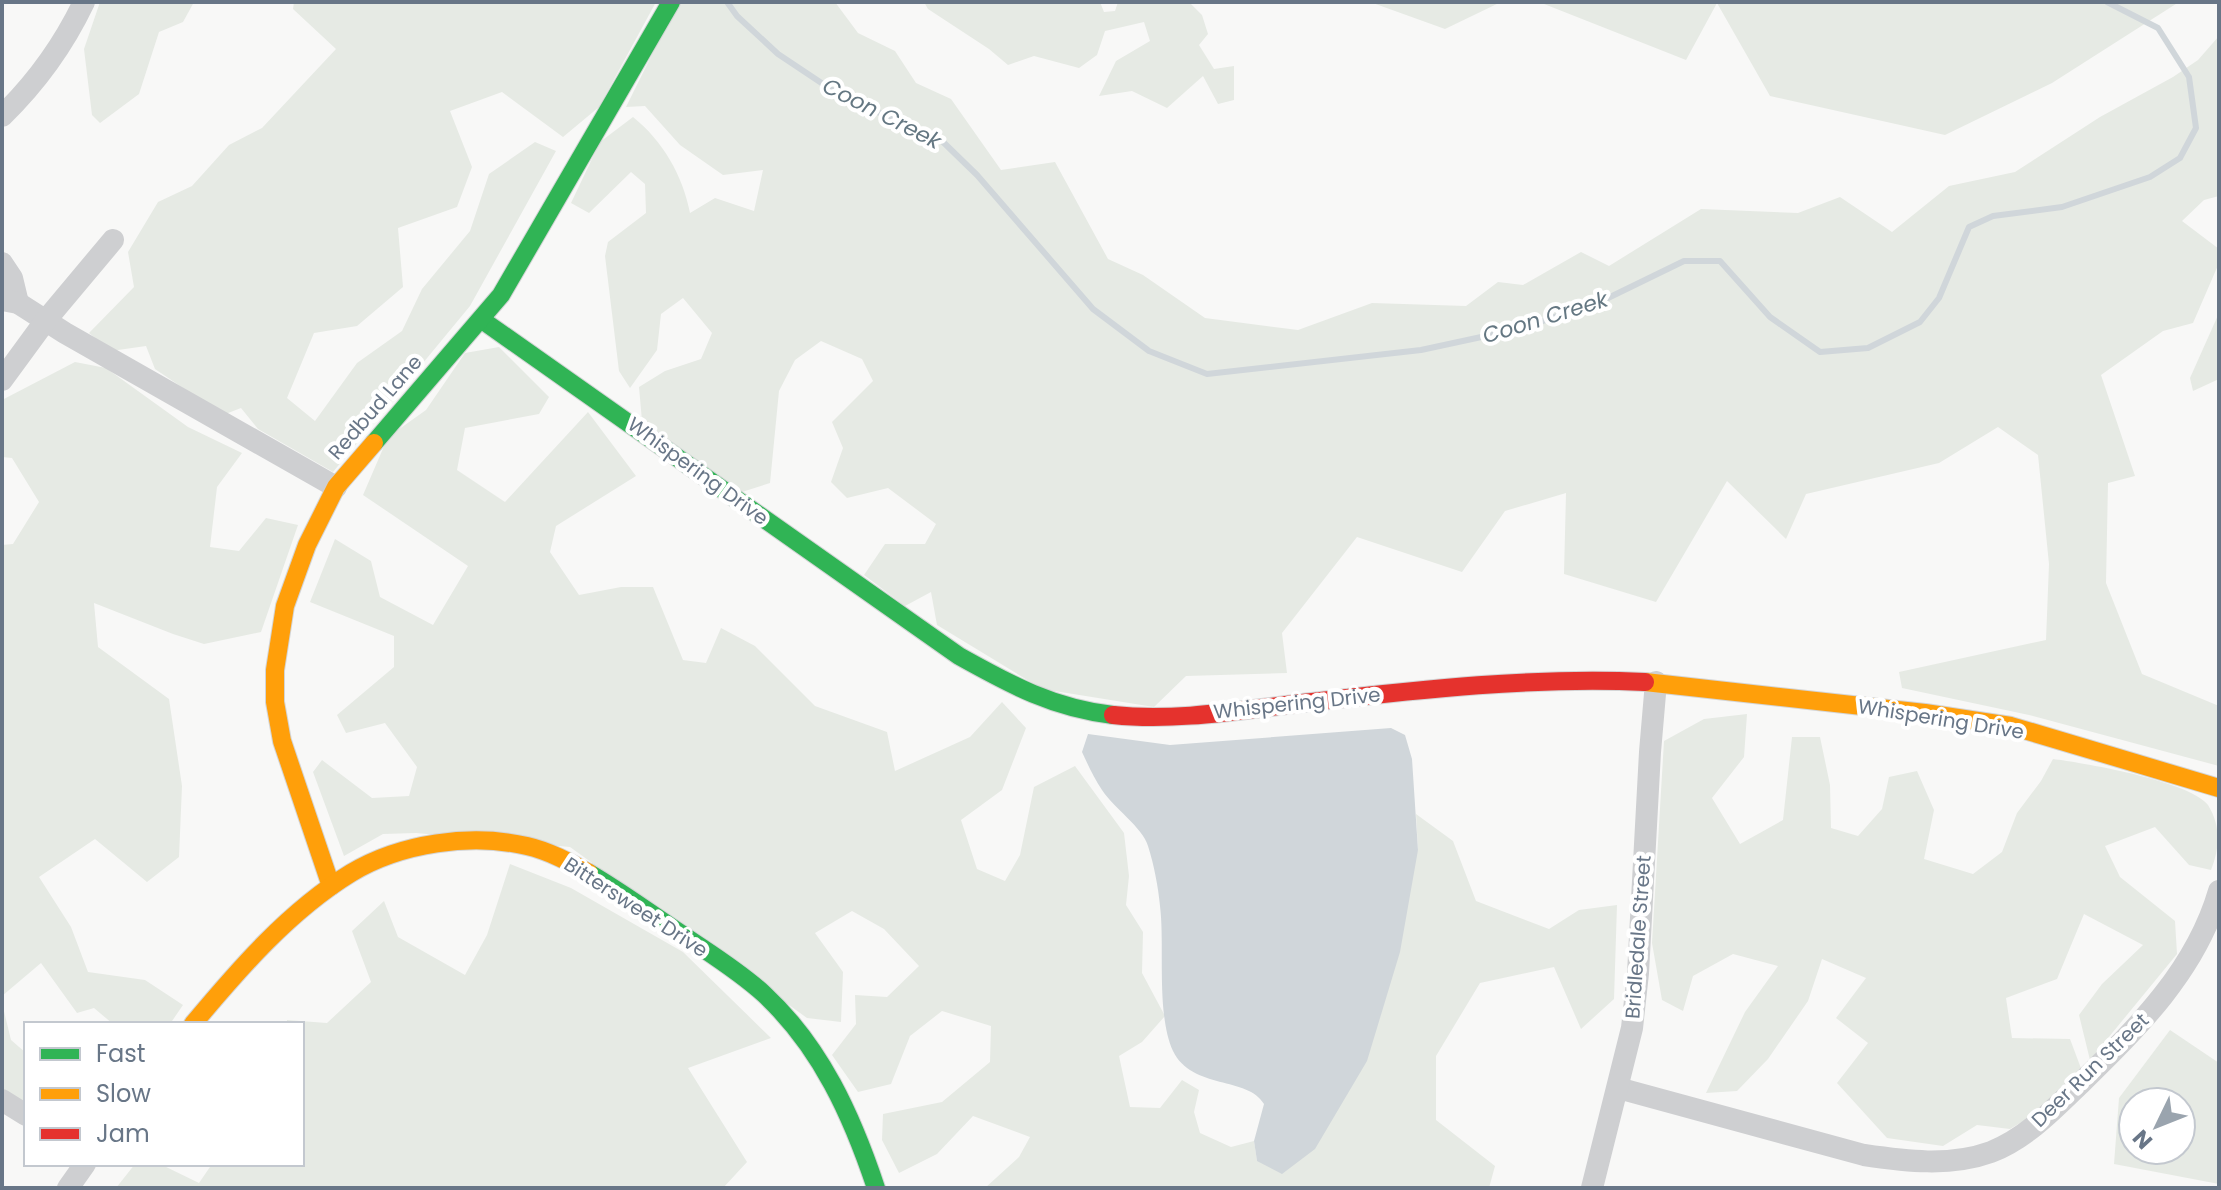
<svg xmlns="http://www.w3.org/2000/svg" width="2221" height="1190" font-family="Poppins,sans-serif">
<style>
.green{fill:#e6eae4;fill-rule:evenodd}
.water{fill:#d0d6da}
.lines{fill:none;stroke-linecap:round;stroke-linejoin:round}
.stream{stroke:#d0d6da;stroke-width:6}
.fast-casing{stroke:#d4d5d6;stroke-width:20}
.slow-casing{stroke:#d4d5d6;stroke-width:20}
.jam-casing{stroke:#d4d5d6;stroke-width:20}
.street{stroke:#cecfd1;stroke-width:22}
.fast{stroke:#30b455;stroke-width:18}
.slow{stroke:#ff9f0a;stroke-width:18}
.jam{stroke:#e5322d;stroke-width:18}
.labels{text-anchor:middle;stroke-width:8;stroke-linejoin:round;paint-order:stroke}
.street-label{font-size:20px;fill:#687687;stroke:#fff}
.water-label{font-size:22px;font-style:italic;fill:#647782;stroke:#fff}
</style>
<rect width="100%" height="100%" fill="#f8f8f7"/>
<g class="green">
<polygon points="100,2 194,2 183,22 159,32 139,94 100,123 92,115 84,49"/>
<polygon points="294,2 656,2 599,107 563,137 502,92 450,111 472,167 457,207 398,228 403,287 357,326 314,333 287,398 315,421 357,363 402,331 422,289 470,231 489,174 535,142 556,151 470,306 333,472 258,429 241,408 223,415 155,369 146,346 111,351 89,333 134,287 128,252 158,202 192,186 229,145 262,128 336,49 293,9"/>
<path d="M678 2H835L858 33 895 51 916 83 951 99 1001 170 1055 162 1108 259 1143 275 1205 318 1298 330 1372 303 1466 306 1498 282 1523 285 1581 252 1609 266 1701 209 1798 213 1840 197 1892 232 1949 186 2015 172 2100 117 2173 77 2198 60 2219 36V196L2204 200 2182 221 2219 249V263L2193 323 2163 331 2101 375 2135 476 2108 483 2106 583 2142 674 2219 706V766L2029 715 1902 688 1899 672 2046 640 2049 564 2038 455 1998 427 1939 463 1806 494 1786 539 1727 481 1656 602 1564 574 1566 493 1505 511 1462 572 1357 537 1282 633 1287 673 1186 676 1154 707 1042 689 937 625 931 592 905 606 864 575 885 544H925L936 524 888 488 847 498 831 482 843 448 832 422 873 381 862 359 821 341 795 360 779 391 770 483 742 492 642 421 639 387 665 371 701 359 712 333 683 298 661 314 657 350 630 388 619 371 605 256 608 242 646 213 645 184 631 172 589 213 571 203 600 142 633 117C663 141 683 176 690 213L715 198 754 211 763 170 723 175 680 145 645 106 626 107Z"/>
<polygon points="924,2 1100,2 1104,12 1115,11 1118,2 1189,2 1202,15 1208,34 1199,45 1214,69 1234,66 1234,100 1218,104 1203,76 1167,108 1132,91 1099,96 1116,61 1150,41 1144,22 1105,31 1097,55 1079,68 1034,56 1008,65 989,49 928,9"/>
<polygon points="1370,2 1501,2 1445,29"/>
<polygon points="1539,2 2179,2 2052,83 1945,135 1770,96 1717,3 1686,60"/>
<polygon points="2219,313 2219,379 2193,391 2190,378"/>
<polygon points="499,347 549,397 539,414 465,428 457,470 505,502 588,412 636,476 556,526 550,552 579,595 621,587 653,587 683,660 706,663 721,628 755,646 815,706 887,732 895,771 970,737 1002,702 1026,728 1002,790 961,820 977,869 1005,881 1020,855 1034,787 1075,766 1124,833 1129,876 1126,905 1143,932 1142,973 1165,1016 1142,1042 1119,1056 1130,1107 1160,1108 1182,1080 1199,1090 1194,1112 1200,1133 1231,1147 1254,1141 1257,1161 1418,850 1416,814 1453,841 1476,901 1549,929 1579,910 1617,905 1614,999 1581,1029 1554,967 1480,983 1436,1056 1436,1120 1495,1166 1489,1188 985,1188 1019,1157 1030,1137 973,1116 937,1154 899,1173 882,1140 883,1114 942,1102 990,1062 991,1026 942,1011 910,1036 891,1084 858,1092 832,1055 856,1024 855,995 887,997 919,966 884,929 852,911 815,933 843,972 841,1022 807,1018 570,847 416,833 383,834 344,856 313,772 322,760 372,798 409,796 417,767 385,723 346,733 337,715 394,667 394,636 310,602 335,539 371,561 380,597 433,625 468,566 363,495 388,437 426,410 465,353"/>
<polygon points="75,362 106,368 188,427 242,453 217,487 210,547 239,551 266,518 298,525 261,632 204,644 173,634 94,603 98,647 169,699 182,786 179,857 147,882 95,839 39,877 71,927 88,972 145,980 183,1005 170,1024 113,1024 94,1008 77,1013 41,963 2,996 2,545 13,544 39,502 12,458 2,457 2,400"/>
<path d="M1747 714 1744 757 1712 798 1740 844 1783 820 1792 737H1820L1830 785 1831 828 1858 836 1882 809 1889 777 1917 771 1934 810 1924 859 1973 874 2002 852 2017 813 2041 781 2053 759C2084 763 2190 781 2208 805 2221 826 2220 848 2211 870L2189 865 2155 827 2105 846 2120 877 2175 921 2177 954 2090 1060 2079 1015 2102 984 2143 945 2084 914 2057 979 2006 998 2012 1038 2070 1039 2082 1071 2042 1110 2010 1129 1977 1125 1943 1146 1887 1138 1837 1083 1868 1043 1836 1018 1866 978 1822 959 1808 1001 1768 1059 1737 1091 1706 1093 1745 1012 1778 966 1733 954 1693 976 1683 1011 1662 1000 1652 943 1664 741 1704 719Z"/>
<polygon points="510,864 571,888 683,952 771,1038 688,1068 747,1162 723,1188 116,1188 135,1164 160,1164 199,1183 212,1164 302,1164 302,1024 287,1024 287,1020 327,1023 371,982 352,931 384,901 398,937 465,975 487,935"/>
<polygon points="2,1003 11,1040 26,1053 26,1108 2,1091"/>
<path d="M2170 1030 2219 1063V1184L2114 1164 2119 1098ZM2133 1102H2181V1150H2133Z"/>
</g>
<path class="water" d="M1391 728 1405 735 1412 759 1418 850 1400 952 1367 1061 1315 1149 1282 1174 1257 1161 1254 1141 1264 1104C1248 1076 1192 1090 1173 1051 1156 1014 1165 947 1160 906 1158 886 1154 865 1148 846 1143 828 1113 807 1102 790 1094 778 1088 765 1082 752L1088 734 1170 745Z"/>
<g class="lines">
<polyline class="stream" points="727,2 737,16 778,54 841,96 941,140 977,175 1093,309 1149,351 1207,374 1421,350 1523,328 1606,299 1684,261 1720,261 1770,317 1820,352 1868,348 1920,322 1939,298 1969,227 1993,216 2062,207 2150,177 2180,158 2196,128 2189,77 2158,28 2107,2"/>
<defs>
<g id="fast">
<path d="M482 320 959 656C1011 685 1053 708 1113 715"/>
<polyline points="374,443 501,295 671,2"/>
<path d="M589 873C620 891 650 913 680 933 709 953 739 971 764 994 821 1047 852 1116 876 1188"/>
</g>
<g id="slow">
<polyline points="1645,682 1925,713 2011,726 2219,788"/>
<polyline points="331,886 282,741 275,702 275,670 285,606 307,545 336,487 374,443"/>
<path d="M193 1024C239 969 289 911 351 873 401 843 471 833 527 846 549 851 569 862 589 873"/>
</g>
<path id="jam" d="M1113 715C1179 722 1247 709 1312 702 1423 689 1533 677 1645 682"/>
</defs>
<use href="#fast" class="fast-casing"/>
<use href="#slow" class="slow-casing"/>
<use href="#jam" class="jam-casing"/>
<g class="street">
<path d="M2 116C37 82 63 46 84 2"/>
<polyline points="2,263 12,278 18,303"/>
<polyline points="2,300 18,303 65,333 336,487"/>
<polyline points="2,380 46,320 113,240"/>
<path d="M1618 1088 1864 1155C1905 1161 1950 1167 1991 1152 2027 1138 2055 1108 2082 1082 2139 1026 2196 970 2219 891"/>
<polyline points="2,1100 26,1115"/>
<polyline points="68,1188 85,1164"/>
<polyline points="1592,1188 1632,1028 1638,973 1650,752 1656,682"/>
</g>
<use href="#fast" class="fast"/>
<use href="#slow" class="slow"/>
<use href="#jam" class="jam"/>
</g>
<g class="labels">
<g class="street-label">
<text transform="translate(375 407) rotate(-49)" y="7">Redbud Lane</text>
<text transform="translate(698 471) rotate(36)" y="7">Whispering Drive</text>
<text transform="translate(1297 703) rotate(-6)" y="7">Whispering Drive</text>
<text transform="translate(1941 719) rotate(9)" y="7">Whispering Drive</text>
<text transform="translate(636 907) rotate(33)" y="7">Bittersweet Drive</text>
<text transform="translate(1638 937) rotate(-86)" y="7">Bridledale Street</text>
<text transform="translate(2090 1070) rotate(-44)" y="7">Deer Run Street</text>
</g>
<g class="water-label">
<text transform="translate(882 113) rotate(27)" y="8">Coon Creek</text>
<text transform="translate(1545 317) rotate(-17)" y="8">Coon Creek</text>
</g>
</g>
<rect width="2221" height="1190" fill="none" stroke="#687687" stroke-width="8"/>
<rect x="24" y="1022" width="280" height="144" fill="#ffffff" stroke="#c3c8cf" stroke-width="2"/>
<rect x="40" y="1048" width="40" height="12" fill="#30b455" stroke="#c3c8cf" stroke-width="2"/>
<text x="96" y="1062" font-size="24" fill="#687687">Fast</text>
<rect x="40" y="1088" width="40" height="12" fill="#ff9f0a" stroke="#c3c8cf" stroke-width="2"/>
<text x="96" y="1102" font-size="24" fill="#687687">Slow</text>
<rect x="40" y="1128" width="40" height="12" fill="#e5322d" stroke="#c3c8cf" stroke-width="2"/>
<text x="96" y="1142" font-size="24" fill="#687687">Jam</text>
<g transform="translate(2157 1126) rotate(227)"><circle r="38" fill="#ffffff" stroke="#c3c8cf" stroke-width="2"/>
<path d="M0-6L14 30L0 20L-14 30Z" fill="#9aa4ae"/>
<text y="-12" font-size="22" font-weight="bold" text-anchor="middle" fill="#687687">N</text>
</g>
</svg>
